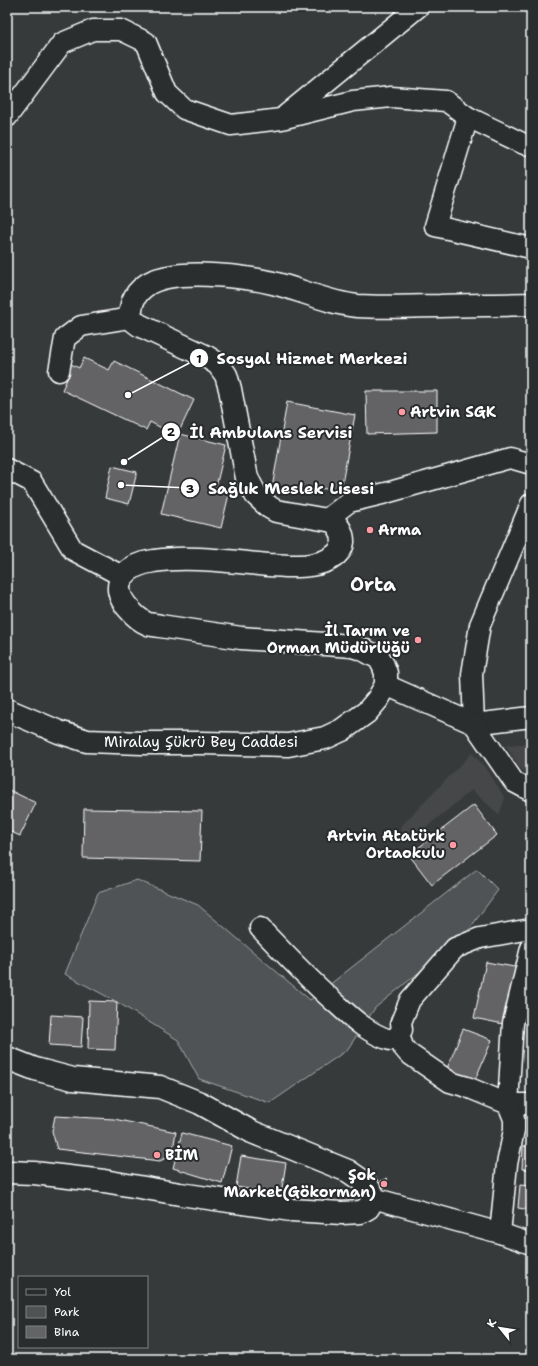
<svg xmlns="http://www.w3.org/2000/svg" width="538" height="1366" font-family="'Shantell Sans',sans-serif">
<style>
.built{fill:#444748}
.green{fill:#505354;stroke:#a8a9aa}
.building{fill:#636465;stroke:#fff}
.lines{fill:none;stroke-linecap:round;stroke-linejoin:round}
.minor-casing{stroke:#fff;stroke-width:23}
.major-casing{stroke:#fff;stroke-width:25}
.minor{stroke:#2a2d2e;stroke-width:20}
.major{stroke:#2a2d2e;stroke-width:22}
.poi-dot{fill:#ff9aa2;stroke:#2a2d2e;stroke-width:1.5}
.labels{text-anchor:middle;stroke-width:4;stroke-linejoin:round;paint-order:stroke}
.poi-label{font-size:15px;font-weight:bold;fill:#fff;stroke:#2a2d2e;text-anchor:start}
.street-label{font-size:15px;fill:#fff;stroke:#2a2d2e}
.district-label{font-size:19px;font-weight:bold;fill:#fff;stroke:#2a2d2e}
.leader{fill:none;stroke:#fff;stroke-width:1.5}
.callout-dot{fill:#fff;stroke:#2a2d2e;stroke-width:1.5}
.mark-label{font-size:12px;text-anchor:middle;font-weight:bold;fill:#111}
.callout-label{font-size:16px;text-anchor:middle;font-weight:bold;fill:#fff;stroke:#2a2d2e;stroke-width:4;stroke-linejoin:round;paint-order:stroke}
</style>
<rect width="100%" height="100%" fill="#373a3b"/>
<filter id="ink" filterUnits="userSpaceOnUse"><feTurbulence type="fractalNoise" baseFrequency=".025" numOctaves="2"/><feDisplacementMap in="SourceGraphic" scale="8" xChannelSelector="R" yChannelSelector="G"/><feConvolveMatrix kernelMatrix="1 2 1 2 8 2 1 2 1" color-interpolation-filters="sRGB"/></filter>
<g filter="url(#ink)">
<g class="built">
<polygon points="531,743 531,778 519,767 506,745"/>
<polygon points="472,753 488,771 505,798 499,815 472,790 407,843 401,841 400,827"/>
</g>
<polygon class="green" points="477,869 498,890 465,935 375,1008 347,1050 270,1103 199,1079 178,1040 117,1002 65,974 98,893 137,880 198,905 310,1000"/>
<g class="building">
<polygon points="84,358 109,370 114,361 194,400 177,436 150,422 146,430 62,390 67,379 62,377 69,363 79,368"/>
<polygon points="366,391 437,391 437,432 367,434"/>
<polygon points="287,402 355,415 341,489 272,488"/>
<polygon points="180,434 226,445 215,491 229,494 221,528 161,514"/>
<polygon points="112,466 137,472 129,504 105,498"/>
<polygon points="7,789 36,803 20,836 7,830"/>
<polygon points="474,805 497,835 432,885 409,855"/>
<polygon points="84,809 202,811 200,861 83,858"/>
<polygon points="486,962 520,968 508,1025 474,1018"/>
<polygon points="89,1001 117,1002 115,1050 88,1049"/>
<polygon points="51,1015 83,1017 81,1047 49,1045"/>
<polygon points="463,1029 492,1040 472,1087 444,1076"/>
<polygon points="55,1116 114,1119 176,1132 172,1155 160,1161 57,1149 52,1131"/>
<polygon points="182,1133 232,1146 222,1183 173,1168"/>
<polygon points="523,1146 531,1146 531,1170 522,1169"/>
<polygon points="241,1156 286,1163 281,1194 236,1187"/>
<polygon points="387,1178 387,1186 382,1188 381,1181"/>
<polygon points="520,1185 531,1186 531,1210 518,1208"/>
</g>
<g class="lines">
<defs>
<g id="minor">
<polyline points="286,115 418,7"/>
<polyline points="7,117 62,43 93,30 121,30 146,42 167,93 184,109 231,125 281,119 353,101 391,97 446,101 468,117 524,144 531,145"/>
<polyline points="468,117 435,226 531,248"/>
<polyline points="59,371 65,338 81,326 130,318"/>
<polyline points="7,469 32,482 73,550 122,576"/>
<polyline points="531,504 480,625 472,674 474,724 531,717"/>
<polyline points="327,519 349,502 386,493 510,458 531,464"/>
<polyline points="386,685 474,724 514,782 531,791"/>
<path d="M260 928C286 955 311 982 339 1006 354 1020 370 1034 390 1040L397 1037 402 1030 401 1022 410 1000 455 948 480 938 531 929"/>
<polyline points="531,948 513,1023 508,1104 531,1104"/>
<polyline points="399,1034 403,1047 408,1053 450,1082 467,1087 508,1104 514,1119 514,1130 507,1164 500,1233"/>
<polyline points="373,1198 500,1233 531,1244"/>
</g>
<g id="major">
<path d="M7 710 59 732 87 741 142 743H202L288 745 325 738 342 730 367 712 378 699 386 685V673L383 665 379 658 362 649 352 646 241 638 160 626C156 625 152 625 148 624 141 621 134 615 129 609 106 584 126 565 154 561 188 555 234 562 269 565 286 566 306 568 323 562 332 559 342 552 343 542 343 533 340 527 333 521L276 511 269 507 256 495 247 478 230 389 226 375 218 364 207 357 139 325 130 318C131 304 133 295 145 286 170 267 243 276 273 283 302 290 328 303 358 306 385 308 413 306 440 306 470 305 501 305 531 304"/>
<polyline points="7,1058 35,1069 73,1079 160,1087 200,1103 252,1132 348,1171 364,1182 372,1193 373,1198 371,1203 368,1208 361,1212 342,1213 291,1210 180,1194 104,1181 34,1173 7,1172"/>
</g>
</defs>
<use href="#minor" class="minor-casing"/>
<use href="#major" class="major-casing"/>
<use href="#minor" class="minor"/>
<use href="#major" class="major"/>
</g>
</g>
<g class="poi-dot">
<circle cx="402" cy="412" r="4"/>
<circle cx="370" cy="530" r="4"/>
<circle cx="418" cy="640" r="4"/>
<circle cx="453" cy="845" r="4"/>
<circle cx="157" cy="1155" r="4"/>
<circle cx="384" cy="1184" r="4"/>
</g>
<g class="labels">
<g class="poi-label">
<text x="410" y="417">Artvin SGK</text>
<text x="378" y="535">Arma</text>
<text x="410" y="636" text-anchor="end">İl Tarım ve<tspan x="410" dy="17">Orman Müdürlüğü</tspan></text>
<text x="445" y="841" text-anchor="end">Artvin Atatürk<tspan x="445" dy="17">Ortaokulu</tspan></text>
<text x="165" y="1160">BİM</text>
<text x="376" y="1180" text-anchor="end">Şok<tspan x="376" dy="17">Market(Gökorman)</tspan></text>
</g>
<g class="street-label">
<text x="201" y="747">Miralay Şükrü Bey Caddesi</text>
</g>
<g class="district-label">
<text x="373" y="591">Orta</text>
</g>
</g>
<path class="leader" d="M128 395L199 358M124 462L171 432M121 485L190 488"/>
<g class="callout-dot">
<circle cx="128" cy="395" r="4"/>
<circle cx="124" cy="462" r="4"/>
<circle cx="121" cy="485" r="4"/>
<circle cx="199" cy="358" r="10"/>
<circle cx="171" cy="432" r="10"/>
<circle cx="190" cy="488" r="10"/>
</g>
<g class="mark-label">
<text x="199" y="363">1</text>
<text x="171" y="436">2</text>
<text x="190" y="493">3</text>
</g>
<g class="callout-label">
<text x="312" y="364">Sosyal Hizmet Merkezi</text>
<text x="271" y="438">İl Ambulans Servisi</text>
<text x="291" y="494">Sağlık Meslek Lisesi</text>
</g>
<rect width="538" height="1366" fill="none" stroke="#2a2d2e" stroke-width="24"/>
<rect x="12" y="12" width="514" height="1342" fill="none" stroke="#fff" stroke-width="1.5" filter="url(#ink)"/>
<rect x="18" y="1276" width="130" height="72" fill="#2a2d2e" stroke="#7f8182"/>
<rect x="26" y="1289" width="20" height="6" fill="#2a2d2e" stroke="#7f8182"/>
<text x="54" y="1296" font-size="12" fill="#ffffff">Yol</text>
<rect x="26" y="1306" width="20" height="12" fill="#505354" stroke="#7f8182"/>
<text x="54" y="1316" font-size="12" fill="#ffffff">Park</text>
<rect x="26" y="1326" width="20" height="12" fill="#636465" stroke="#7f8182"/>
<text x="54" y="1336" font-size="12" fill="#ffffff">Bina</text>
<g transform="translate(500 1328) rotate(300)" stroke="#2a2d2e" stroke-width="3" paint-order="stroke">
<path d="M0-3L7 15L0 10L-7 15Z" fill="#ffffff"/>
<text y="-6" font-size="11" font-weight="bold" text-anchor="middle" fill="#ffffff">K</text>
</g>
</svg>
